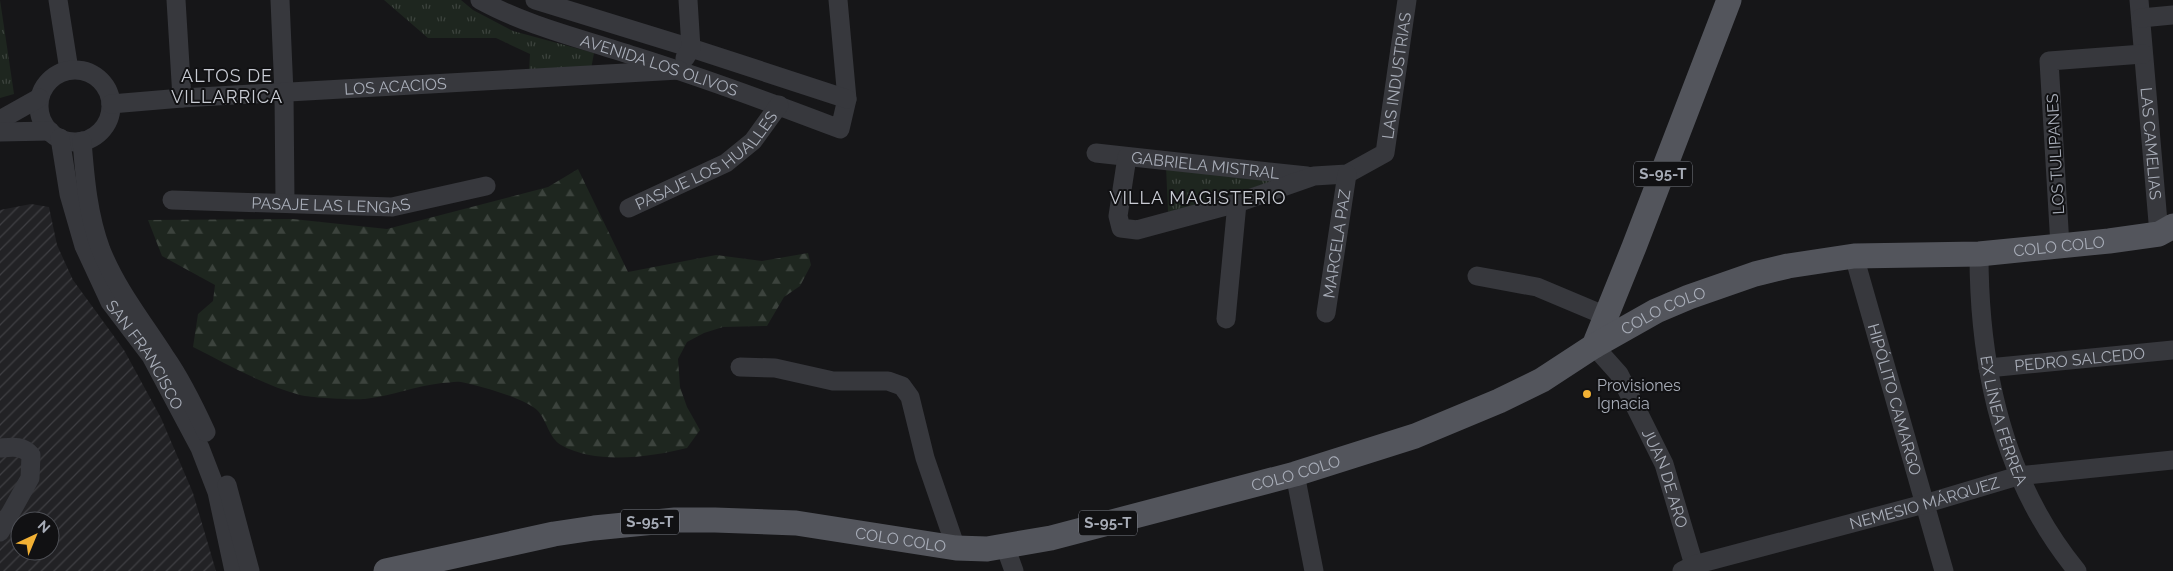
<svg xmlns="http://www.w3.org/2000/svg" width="2173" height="571" font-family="Raleway,sans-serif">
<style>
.industrial{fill:url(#industrial-furrows);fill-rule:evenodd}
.grass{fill:url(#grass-tufts)}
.forest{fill:url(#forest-firs)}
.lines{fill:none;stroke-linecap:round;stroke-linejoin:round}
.minor{stroke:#37383d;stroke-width:19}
.major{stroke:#53555c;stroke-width:25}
.poi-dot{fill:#f2b134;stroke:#111113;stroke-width:2}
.labels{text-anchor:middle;stroke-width:4;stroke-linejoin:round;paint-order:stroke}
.shield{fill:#111113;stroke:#7b7e86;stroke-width:1}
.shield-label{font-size:15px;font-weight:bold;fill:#a8adb8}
.street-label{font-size:16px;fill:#a8adb8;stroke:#111113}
.poi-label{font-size:16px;fill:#a8adb8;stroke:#111113;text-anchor:start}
.neighbourhood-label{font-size:18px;letter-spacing:1px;fill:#c9ccd4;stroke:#111113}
</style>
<defs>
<pattern id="industrial-furrows" width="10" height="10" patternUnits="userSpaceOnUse" patternTransform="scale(1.25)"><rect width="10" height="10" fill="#222225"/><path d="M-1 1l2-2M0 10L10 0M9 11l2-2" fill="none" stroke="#3f3f43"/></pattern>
<pattern id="grass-tufts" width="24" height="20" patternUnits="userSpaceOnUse" patternTransform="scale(1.25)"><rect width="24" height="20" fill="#1e261f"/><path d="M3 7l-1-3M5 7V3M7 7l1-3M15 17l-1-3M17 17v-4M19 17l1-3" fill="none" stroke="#3c433d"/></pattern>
<pattern id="forest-firs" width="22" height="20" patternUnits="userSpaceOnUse" patternTransform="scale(1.25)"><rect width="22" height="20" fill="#1e261f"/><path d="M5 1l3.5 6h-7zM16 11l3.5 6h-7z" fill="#3c433d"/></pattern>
</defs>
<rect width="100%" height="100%" fill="#161618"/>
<path class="industrial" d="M31 204 49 207 57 245 73 280 124 350 161 418 193 493 216 571H0V210ZM20 521H50V551H20Z"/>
<g class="grass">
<polygon points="0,0 14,94 0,98"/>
<polygon points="384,0 461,0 473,10 513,31 594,53 591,69 529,72 530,54 496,38 428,38"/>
<polygon points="1166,166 1277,180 1215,200 1168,212"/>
</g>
<path class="forest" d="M578 169 628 272 716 255 762 261 808 253 811 265 800 286 784 297 767 326 723 327 704 333 687 342 678 359 680 387 687 407 700 430 687 448C651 457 596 465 561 445 549 438 547 421 538 411 525 398 480 386 461 382 455 381 448 383 442 383 416 386 391 396 365 399 351 400 313 398 300 395 263 385 227 364 193 347L198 314 213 301 215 285 162 256 148 220 293 219 387 229 548 187Z"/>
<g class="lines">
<g class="minor">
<polyline points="58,0 69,70"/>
<polyline points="176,0 182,98"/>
<polyline points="280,0 284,93 285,202"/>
<path id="s1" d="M480 0C527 26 583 39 634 56 704 78 772 103 840 129L847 99 838 0"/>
<polyline points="535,0 691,48 847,99"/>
<path id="s2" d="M2139 0 2159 234"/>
<polyline points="2141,18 2173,15"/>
<polyline points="685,58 691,48 688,0"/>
<circle cx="75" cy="106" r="36"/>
<path id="s3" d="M111 104 182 98 679 70"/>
<polyline points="0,120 39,98"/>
<polyline points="0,132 50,131"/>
<path id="s4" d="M60 138 69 194 84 246 110 302 151 356 200 448 217 492 234 571"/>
<path d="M82 141C85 179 88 215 101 250 117 290 143 322 166 358 182 381 194 406 206 432"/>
<path id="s5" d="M1096 153 1307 176"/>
<path id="s6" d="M1127 157 1118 216 1121 228 1137 230 1237 203 1314 176 1347 174 1385 153 1407 0"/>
<path id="s7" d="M172 200 392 207 486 186"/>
<path id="s8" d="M629 208 726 163 753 141 779 105"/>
<polyline points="2060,246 2049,61 2143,54"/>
<path id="s9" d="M1979 254C1979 368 2003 481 2077 571"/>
<path id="s10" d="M1854 256 1944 571"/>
<polyline points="1477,276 1537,287 1606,316"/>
<path id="s11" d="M1326 313 1347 174"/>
<polyline points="1226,319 1237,203"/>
<path id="s12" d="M1594 346 1619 374 1664 464 1694 565"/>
<polyline points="740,367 775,368 833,381 888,381 902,386 910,397 925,458 956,548"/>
<path id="s13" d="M1988 368 2173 350"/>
<path d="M0 448C12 447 22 445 31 455L30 478 0 532"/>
<polyline points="1295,474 1314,571"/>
<polyline points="227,485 250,571"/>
<polyline points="1005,546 1014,571"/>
<path id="s14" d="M1682 571 1694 565 1924 504 2018 476 2173 460"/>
</g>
<g class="major">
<polyline points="1594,346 1634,247 1729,0"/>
<path id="s15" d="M386 571 554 534 594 528 675 520H715L796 523 956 548 987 549 1051 538 1295 474 1415 436 1499 401 1542 380 1594 346 1656 311 1689 297 1755 274 1788 266 1854 256 1979 254 2109 241 2159 234 2173 226"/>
</g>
</g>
<circle class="poi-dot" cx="1587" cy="394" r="5"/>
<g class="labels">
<g class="shield">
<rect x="1634" y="161.5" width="58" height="25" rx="4"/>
<rect x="621" y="509.5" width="58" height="25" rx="4"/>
<rect x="1079" y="510.5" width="58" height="25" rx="4"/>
</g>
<g class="shield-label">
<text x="1663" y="179">S-95-T</text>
<text x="650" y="527">S-95-T</text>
<text x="1108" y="528">S-95-T</text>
</g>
<g class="street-label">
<text dy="6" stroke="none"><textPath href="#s1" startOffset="191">AVENIDA LOS OLIVOS</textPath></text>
<text dy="6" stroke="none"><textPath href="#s6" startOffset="428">LAS INDUSTRIAS</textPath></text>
<text dy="6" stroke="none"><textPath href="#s3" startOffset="285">LOS ACACIOS</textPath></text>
<text dy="6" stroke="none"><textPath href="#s2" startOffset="144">LAS CAMELIAS</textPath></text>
<text transform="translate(2055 154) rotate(-93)" y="6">LOS TULIPANES</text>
<text dy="6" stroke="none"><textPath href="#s8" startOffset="92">PASAJE LOS HUALLES</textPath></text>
<text dy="6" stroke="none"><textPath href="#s5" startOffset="110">GABRIELA MISTRAL</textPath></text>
<text dy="6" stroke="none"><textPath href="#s7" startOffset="159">PASAJE LAS LENGAS</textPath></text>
<text dy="6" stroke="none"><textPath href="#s11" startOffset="70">MARCELA PAZ</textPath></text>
<text dy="6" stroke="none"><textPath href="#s15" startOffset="1735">COLO COLO</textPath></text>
<text dy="6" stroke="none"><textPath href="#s15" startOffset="1330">COLO COLO</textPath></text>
<text dy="6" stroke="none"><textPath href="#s4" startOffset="236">SAN FRANCISCO</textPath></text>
<text dy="6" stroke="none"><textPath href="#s13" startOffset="92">PEDRO SALCEDO</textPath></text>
<text dy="6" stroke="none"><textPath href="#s10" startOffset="149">HIPÓLITO CAMARGO</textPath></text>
<text dy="6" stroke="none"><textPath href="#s9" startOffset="169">EX LÍNEA FÉRREA</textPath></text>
<text dy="6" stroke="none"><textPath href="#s15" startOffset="926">COLO COLO</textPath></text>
<text dy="6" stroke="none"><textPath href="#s12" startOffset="152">JUAN DE ARO</textPath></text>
<text dy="6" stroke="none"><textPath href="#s14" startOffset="252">NEMESIO MÁRQUEZ</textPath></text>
<text dy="6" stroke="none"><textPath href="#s15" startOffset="521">COLO COLO</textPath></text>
</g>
<g class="poi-label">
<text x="1597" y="391">Provisiones<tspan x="1597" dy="18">Ignacia</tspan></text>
</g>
<g class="neighbourhood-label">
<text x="227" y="82">ALTOS DE<tspan x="227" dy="21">VILLARRICA</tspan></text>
<text x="1198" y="204">VILLA MAGISTERIO</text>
</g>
</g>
<g transform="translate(35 536) rotate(44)"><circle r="24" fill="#111113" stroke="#4d4f55"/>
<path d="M0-4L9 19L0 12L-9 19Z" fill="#f2b134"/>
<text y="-8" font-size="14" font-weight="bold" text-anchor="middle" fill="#a8adb8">N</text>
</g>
</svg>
